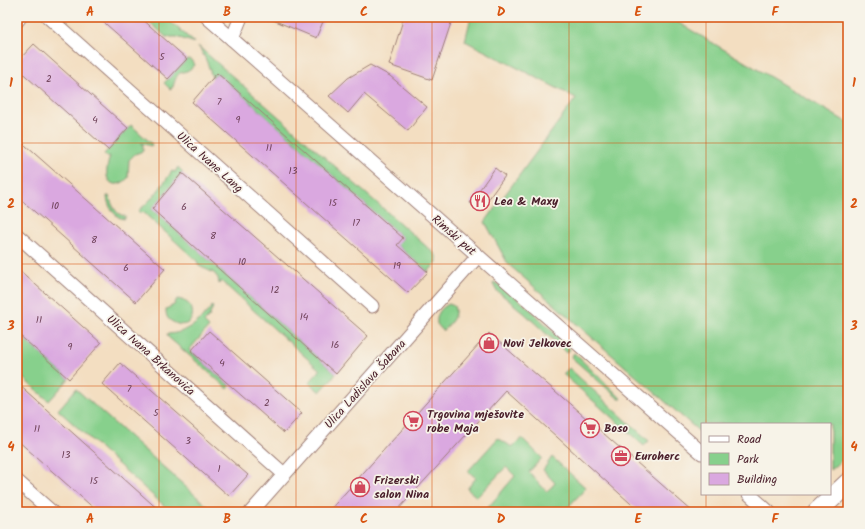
<svg xmlns="http://www.w3.org/2000/svg" width="865" height="529" font-family="Kalam,sans-serif">
<style>
.green{fill:#87d08c;stroke:#68785c}
.building{fill:#daa8e0}
.lines{fill:none;stroke-linecap:round;stroke-linejoin:round}
.minor-casing{stroke:#9e7e76;stroke-width:15}
.secondary-casing{stroke:#9e7e76;stroke-width:21}
.minor{stroke:#fff;stroke-width:13}
.secondary{stroke:#fff;stroke-width:19}
.grid{fill:none;stroke:#d8530f;stroke-width:1;stroke-opacity:0.55}
.labels{text-anchor:middle;stroke-width:3.5;stroke-linejoin:round;paint-order:stroke}
.number-label{font-size:10px;fill:#6e4158}
.street-label{font-size:12px;fill:#4a1f2b;stroke:#f7f3e8}
.poi-label{font-size:12px;font-weight:bold;fill:#4a1f2b;stroke:#f7f3e8;text-anchor:start}
.neatline{fill:none;stroke:#d8530f;stroke-width:1.5}
.grid-label{font-size:13px;text-anchor:middle;font-weight:bold;fill:#d8530f}
</style>
<rect width="100%" height="100%" fill="#f7f3e8"/>
<filter id="ink" filterUnits="userSpaceOnUse"><feTurbulence type="fractalNoise" baseFrequency=".025" numOctaves="2"/><feDisplacementMap in="SourceGraphic" scale="8" xChannelSelector="R" yChannelSelector="G"/><feConvolveMatrix kernelMatrix="1 2 1 2 8 2 1 2 1" color-interpolation-filters="sRGB"/></filter>
<filter id="wash" filterUnits="userSpaceOnUse"><feTurbulence type="fractalNoise" baseFrequency=".012" numOctaves="4" result="noise"/><feDisplacementMap in="SourceGraphic" scale="16" xChannelSelector="R" yChannelSelector="G"/><feGaussianBlur stdDeviation="0.9" result="paint"/><feColorMatrix in="noise" values="0 0 0 0 0 0 0 0 0 0 0 0 0 0 0 0 0 1.4 0 .05"/><feComposite in="paint" operator="in"/></filter>
<g filter="url(#wash)">
<rect width="100%" height="100%" fill="#f3dec1"/>
<g class="green">
<polygon points="144,17 165,17 195,43 177,37 166,37"/>
<polygon points="471,17 669,17 848,123 848,455 830,470 830,424 702,424 702,434 508,264 485,222 576,98 465,41"/>
<path d="M198 46 435 254 437 258V262L428 272 397 245 403 238 217 73 212 78C209 66 205 56 198 46Z"/>
<path d="M189 59 192 61 194 65C184 78 179 64 173 87L170 89 164 83 186 60Z"/>
<path d="M131 125 152 144 151 146 141 143 143 145V151L135 154 129 160 128 178C122 185 110 188 107 176 106 170 108 163 110 156L107 157 104 154Z"/>
<path d="M178 167 183 172 182 173 152 209 336 374 320 392 309 383 320 370 221 281 219 284 218 278 214 273 199 266 197 261 143 212 140 213 138 211C152 200 162 186 172 171L175 172Z"/>
<path d="M107 196H109C112 204 115 215 125 216V219C115 219 107 205 107 196Z"/>
<path d="M494 282C521 297 548 327 570 349L567 353 524 313 496 290 493 284Z"/>
<path d="M177 299C202 302 194 334 173 322 167 319 166 316 166 309L174 305Z"/>
<path d="M449 304 454 306C458 317 450 323 443 331L437 324C436 315 440 308 449 304Z"/>
<path d="M212 306 213 307 209 317 204 322 209 327 189 350 230 386 228 389 168 337 167 334C188 333 200 322 212 306Z"/>
<polygon points="17,333 69,379 49,401 17,373"/>
<polygon points="574,353 622,399 619,399 571,357"/>
<polygon points="569,368 649,441 644,446 563,374"/>
<polygon points="76,389 214,512 171,512 58,410"/>
<polygon points="498,438 512,447 522,438 542,458 529,472 547,492 555,483 543,470 552,457 586,488 568,507 574,512 486,512 485,511 515,476 506,467 477,497 467,489 476,478 468,471"/>
</g>
<g id="blocks">
<g class="building">
<polygon points="98,17 140,17 187,59 168,79"/>
<polygon points="266,17 325,17 316,38"/>
<polygon points="404,17 453,17 432,80 389,65"/>
<polygon points="34,44 128,128 108,150 17,68 17,62"/>
<polygon points="370,65 390,76 427,107 408,131 364,94 348,113 329,96 348,78"/>
<polygon points="217,73 403,238 397,245 428,272 408,293 192,102"/>
<polygon points="17,138 165,269 136,302 17,196"/>
<polygon points="495,168 505,176 480,211 470,203"/>
<polygon points="182,173 368,336 336,374 152,209"/>
<polygon points="17,268 101,343 69,379 17,333"/>
<polygon points="209,331 302,413 284,433 191,351"/>
<polygon points="489,333 693,512 640,512 506,391 396,512 328,512"/>
<polygon points="120,363 248,475 229,496 102,384"/>
<polygon points="17,383 161,512 98,512 17,440"/>
</g>
</g>
</g>
<g filter="url(#ink)">
<use href="#blocks" fill-opacity="0" stroke="#9e7e76" stroke-width="1"/>
<g class="lines">
<defs>
<g id="minor">
<polyline points="48,17 372,306"/>
<polyline points="207,17 702,453"/>
<polyline points="17,21 20,17"/>
<polyline points="232,39 241,17"/>
<polyline points="17,235 284,474"/>
<polyline points="17,481 52,512"/>
<polyline points="749,494 769,512"/>
<polyline points="251,512 478,256"/>
</g>
<polyline id="secondary" points="817,512 848,483"/>
</defs>
<use href="#minor" class="minor-casing"/>
<use href="#secondary" class="secondary-casing"/>
<use href="#minor" class="minor"/>
<use href="#secondary" class="secondary"/>
</g>
</g>
<path class="grid" d="M159 17V512M296 17V512M432 17V512M569 17V512M706 17V424M17 143H848M17 264H848M17 386H848M706 494V512"/>
<defs>
<symbol id="restaurant-ring" viewBox="-11 -11 22 22"><circle r="9.5" fill="#f7f3e8" stroke="#d1495b" stroke-width="1.5"/><path d="M-5-6h1v4h1v-4h1v4h1v-4h1v5L-1.5 .5V6h-2V.5L-5-1ZM5-6V6H3V1.5H1.5Q1.5-4 5-6Z" fill="#d1495b"/></symbol>
<symbol id="shop-ring" viewBox="-11 -11 22 22"><circle r="9.5" fill="#f7f3e8" stroke="#d1495b" stroke-width="1.5"/><path d="M-5-2.5h2.3a2.7 3.5 0 0 1 5.4 0H5L5.5 6h-11ZM-1.5-2.5h3a1.5 2.3 0 0 0-3 0Z" fill="#d1495b"/></symbol>
<symbol id="supermarket-ring" viewBox="-11 -11 22 22"><circle r="9.5" fill="#f7f3e8" stroke="#d1495b" stroke-width="1.5"/><path d="M-6-5.5h2.5l.6 2H6L4.5 2H-2.5L-4.4-4H-6ZM-1.5 3.2a1.3 1.3 0 1 0 .1 0ZM3 3.2a1.3 1.3 0 1 0 .1 0Z" fill="#d1495b"/></symbol>
<symbol id="office-ring" viewBox="-11 -11 22 22"><circle r="9.5" fill="#f7f3e8" stroke="#d1495b" stroke-width="1.5"/><path d="M-6-3h4V-5.5h4V-3h4V5H-6ZM-1-4.5V-3h2v-1.5ZM-6 0V1H6V0Z" fill="#d1495b"/></symbol>
</defs>
<g fill-rule="evenodd">
<use href="#restaurant-ring" x="469" y="190" width="22" height="22"/>
<use href="#shop-ring" x="478" y="332" width="22" height="22"/>
<use href="#supermarket-ring" x="402" y="410" width="22" height="22"/>
<use href="#supermarket-ring" x="579" y="417" width="22" height="22"/>
<use href="#office-ring" x="610" y="445" width="22" height="22"/>
<use href="#shop-ring" x="349" y="476" width="22" height="22"/>
</g>
<g class="labels">
<g class="number-label">
<text x="162" y="60">5</text>
<text x="49" y="82">2</text>
<text x="219" y="105">7</text>
<text x="95" y="123">4</text>
<text x="238" y="123">9</text>
<text x="269" y="151">11</text>
<text x="293" y="174">13</text>
<text x="333" y="206">15</text>
<text x="55" y="209">10</text>
<text x="184" y="210">6</text>
<text x="356" y="226">17</text>
<text x="213" y="239">8</text>
<text x="94" y="243">8</text>
<text x="242" y="265">10</text>
<text x="397" y="269">19</text>
<text x="126" y="271">6</text>
<text x="275" y="293">12</text>
<text x="304" y="320">14</text>
<text x="39" y="323">11</text>
<text x="335" y="348">16</text>
<text x="70" y="350">9</text>
<text x="222" y="366">4</text>
<text x="129" y="392">7</text>
<text x="267" y="406">2</text>
<text x="156" y="416">5</text>
<text x="37" y="432">11</text>
<text x="188" y="444">3</text>
<text x="66" y="458">13</text>
<text x="219" y="472">1</text>
<text x="94" y="484">15</text>
</g>
<g class="street-label">
<text transform="translate(210 162) rotate(42)" y="4">Ulica Ivane Lang</text>
<text transform="translate(454 235) rotate(41)" y="4">Rimski put</text>
<text transform="translate(151 355) rotate(42)" y="4">Ulica Ivana Brkanovića</text>
<text transform="translate(365 384) rotate(-48)" y="4">Ulica Ladislava Šabana</text>
</g>
<g class="poi-label">
<text x="494" y="205">Lea &amp; Maxy</text>
<text x="503" y="347">Novi Jelkovec</text>
<text x="427" y="418">Trgovina mješovite<tspan x="427" dy="14">robe Maja</tspan></text>
<text x="604" y="432">Boso</text>
<text x="635" y="460">Euroherc</text>
<text x="374" y="484">Frizerski<tspan x="374" dy="14">salon Nina</tspan></text>
</g>
</g>
<rect width="865" height="529" fill="none" stroke="#f7f3e8" stroke-width="44"/>
<rect x="701" y="423" width="130" height="72" fill="#f7f3e8" stroke="#b29e9c"/>
<rect x="709" y="436" width="20" height="6" fill="#ffffff" stroke="#b29e9c"/>
<text x="737" y="443" font-size="12" fill="#4a1f2b">Road</text>
<rect x="709" y="453" width="20" height="12" fill="#87d08c" stroke="#b29e9c"/>
<text x="737" y="463" font-size="12" fill="#4a1f2b">Park</text>
<rect x="709" y="473" width="20" height="12" fill="#daa8e0" stroke="#b29e9c"/>
<text x="737" y="483" font-size="12" fill="#4a1f2b">Building</text>
<rect x="22" y="22" width="821" height="485" class="neatline"/>
<g class="grid-label">
<text x="90" y="16">A</text>
<text x="227" y="16">B</text>
<text x="364" y="16">C</text>
<text x="501" y="16">D</text>
<text x="638" y="16">E</text>
<text x="775" y="16">F</text>
<text x="11" y="87">1</text>
<text x="854" y="87">1</text>
<text x="11" y="208">2</text>
<text x="854" y="208">2</text>
<text x="11" y="330">3</text>
<text x="854" y="330">3</text>
<text x="11" y="451">4</text>
<text x="854" y="451">4</text>
<text x="90" y="523">A</text>
<text x="227" y="523">B</text>
<text x="364" y="523">C</text>
<text x="501" y="523">D</text>
<text x="638" y="523">E</text>
<text x="775" y="523">F</text>
</g>
</svg>
